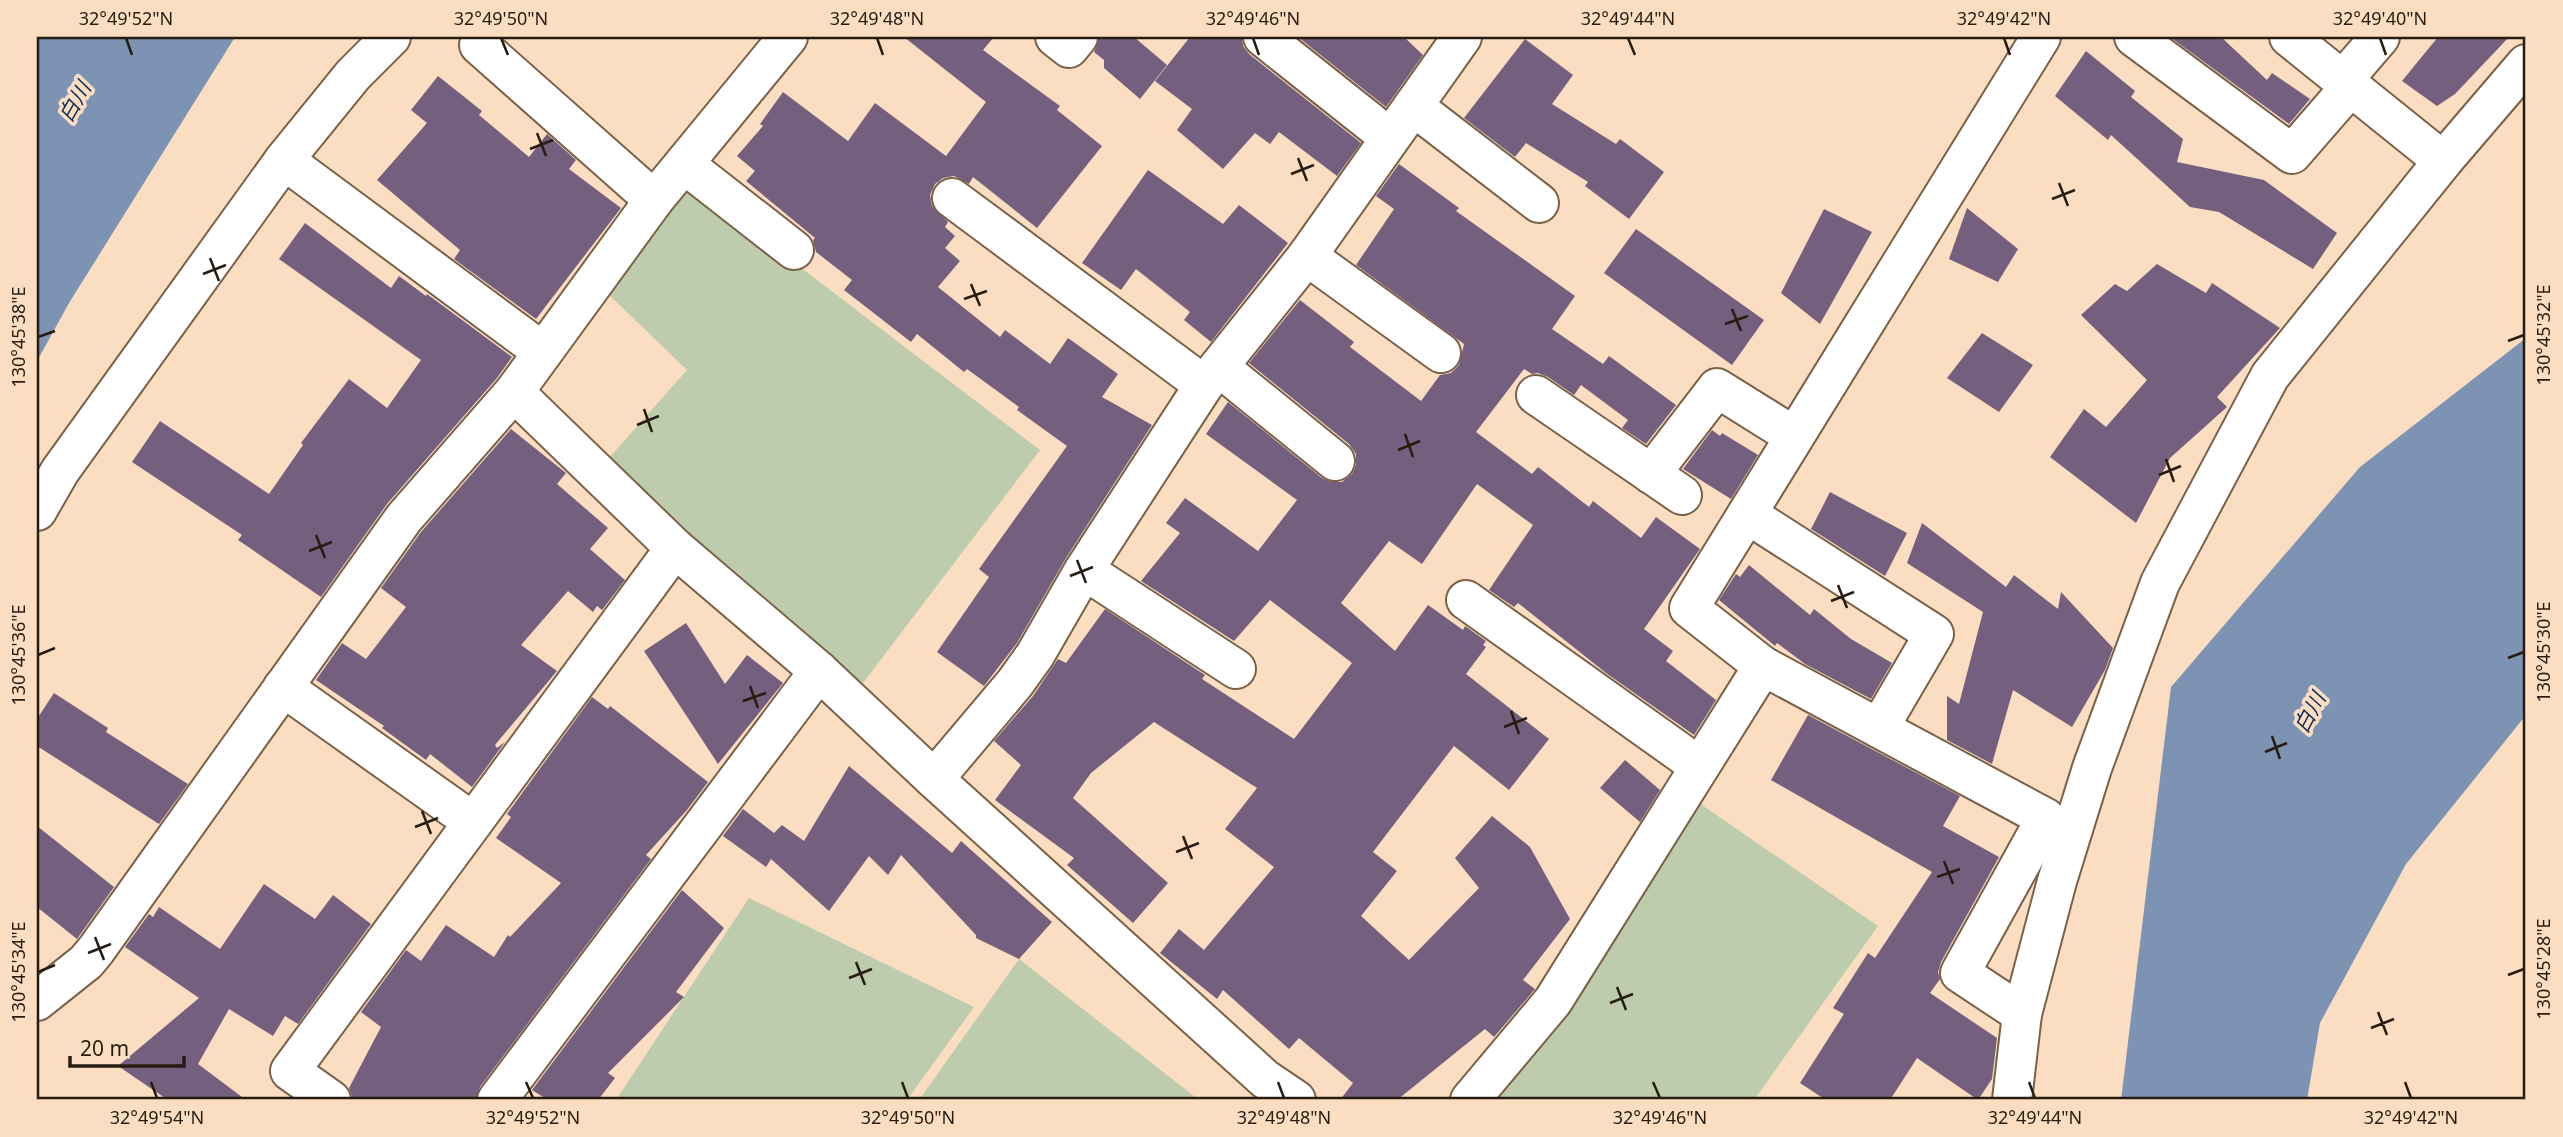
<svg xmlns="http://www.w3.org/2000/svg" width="2563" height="1137" font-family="'Noto Sans','Noto Sans JP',sans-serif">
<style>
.green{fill:#bdccad}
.water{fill:#7c93b4}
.building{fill:#755f7e}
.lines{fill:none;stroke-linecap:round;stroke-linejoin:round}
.street-casing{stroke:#7a6148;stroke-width:42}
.street{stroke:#fff;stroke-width:38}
.ticks{fill:none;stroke:#261c11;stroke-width:2.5}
.labels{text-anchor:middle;stroke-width:7;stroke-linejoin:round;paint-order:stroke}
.water-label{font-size:21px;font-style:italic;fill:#0e2e59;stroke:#fbdec1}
.neatline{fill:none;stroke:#261c11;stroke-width:2.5}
.ticks-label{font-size:18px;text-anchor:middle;fill:#261c11}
</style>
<rect width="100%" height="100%" fill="#fbdec1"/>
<g class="green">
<polygon points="691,184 1040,450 863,683 728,575 608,459 687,370 605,291"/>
<polygon points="1699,803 1878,926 1754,1100 1488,1100"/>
<polygon points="749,898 974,1007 907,1100 616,1100"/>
<polygon points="1019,959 1199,1100 919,1100"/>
</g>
<g class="water">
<polygon points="37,37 235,37 69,303 37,361"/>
<polygon points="2526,338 2526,715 2406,864 2320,1023 2307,1100 2121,1100 2171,687 2360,467"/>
</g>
<g class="building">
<polygon points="904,37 994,37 983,50 1060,106 1057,110 1102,146 1037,228 973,177 969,184 954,176 943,178 935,184 930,195 932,206 948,222 945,227 955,236 945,248 960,261 938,287 1000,337 1005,330 1050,364 1068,338 1118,374 1102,397 1152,425 1066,558 1017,643 984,686 937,652 989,577 979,569 1067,446 1017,410 1019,407 967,369 964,372 917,334 911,342 844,290 852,280 816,252 813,240 815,238 746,181 755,171 737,156 763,126 760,124 783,92 848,141 875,103 946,156 986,102"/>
<polygon points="1099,37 1134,37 1167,65 1140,99 1104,68 1104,60 1094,52"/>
<polygon points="1190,37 1242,37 1243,46 1249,54 1361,143 1337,176 1279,132 1270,144 1255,133 1223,169 1177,130 1192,109 1155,81"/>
<polygon points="1298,37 1404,37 1423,55 1386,107"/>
<polygon points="2170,37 2221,37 2267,80 2272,73 2310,99 2289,124"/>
<polygon points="2438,37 2509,37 2455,94 2437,106 2402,81"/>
<polygon points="1525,39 1573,75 1552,104 1616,144 1620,139 1664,172 1629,219 1585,186 1588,182 1526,143 1515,157 1464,118"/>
<polygon points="2086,51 2135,91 2131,97 2183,139 2177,162 2264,180 2337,233 2313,269 2219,212 2190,207 2111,135 2108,140 2055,96"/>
<polygon points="438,76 482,111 479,115 529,157 547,134 576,160 569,169 621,208 536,319 454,259 460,250 377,180 427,123 411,110"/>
<polygon points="1399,164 1459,208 1456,211 1575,296 1552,329 1603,364 1609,356 1676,405 1646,444 1622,428 1628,420 1581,385 1574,395 1548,377 1538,373 1532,374 1524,369 1476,432 1532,474 1538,467 1589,507 1593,501 1641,538 1656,517 1700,549 1644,629 1673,651 1666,661 1716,700 1694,735 1606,673 1518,603 1514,607 1489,590 1533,525 1477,484 1422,564 1389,541 1341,603 1395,651 1428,605 1463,630 1465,626 1486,641 1483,645 1486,647 1466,674 1549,739 1509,790 1454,746 1373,852 1397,871 1361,916 1409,960 1479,888 1455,858 1492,816 1530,847 1570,919 1523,980 1535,989 1494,1037 1485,1029 1397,1100 1340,1100 1353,1083 1299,1038 1289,1049 1223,990 1217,999 1160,953 1179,929 1204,950 1274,867 1225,829 1257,788 1154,722 1091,773 1073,798 1168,883 1133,923 1067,865 1074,858 995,800 1021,765 994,741 1033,696 1058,659 1066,663 1105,609 1205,675 1202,679 1294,739 1352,663 1270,600 1234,641 1141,581 1180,533 1166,523 1185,498 1258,551 1297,500 1206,434 1228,402 1322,478 1331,482 1342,482 1352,474 1356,465 1356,454 1349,444 1249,363 1300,300 1354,342 1350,347 1421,401 1440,375 1451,373 1459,365 1464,344 1356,265 1394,209 1376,196"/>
<polygon points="1148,170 1223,224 1239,205 1288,243 1211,342 1184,320 1190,312 1136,269 1121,290 1082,263"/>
<polygon points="1967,208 2018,249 1998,282 1949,259"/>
<polygon points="1824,209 1872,232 1820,324 1781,293"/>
<polygon points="305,223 391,288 399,276 426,296 427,294 512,357 497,378 387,504 321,597 238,540 242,535 132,462 160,421 269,494 303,445 301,443 349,379 387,408 421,360 279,259"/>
<polygon points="1636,229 1764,320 1732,365 1604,273"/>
<polygon points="2157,264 2206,293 2212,283 2280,328 2217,397 2227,407 2170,458 2136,523 2050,457 2084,409 2106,427 2147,380 2081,315 2115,284 2127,291"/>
<polygon points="1982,333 2033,365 1999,412 1947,378"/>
<polygon points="511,429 566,473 557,484 608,528 590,549 625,580 602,610 597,606 593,612 568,591 521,645 557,671 495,745 497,748 505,742 472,787 430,754 426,760 382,728 384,726 316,680 342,643 366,659 406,607 381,588 421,532"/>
<polygon points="1712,430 1720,436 1722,433 1758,455 1731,499 1683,469"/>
<polygon points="1830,492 1907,533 1885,576 1811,529"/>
<polygon points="1922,523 2006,587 2014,575 2058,609 2061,592 2113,648 2105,670 2072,727 2013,690 1992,764 1947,740 1947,696 1959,704 1983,612 1907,563"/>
<polygon points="1749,565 1810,615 1814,609 1851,639 1892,663 1871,699 1805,664 1777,643 1775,646 1719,600 1736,574 1740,577"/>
<polygon points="686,623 725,684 747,655 783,683 718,764 644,651"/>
<polygon points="54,693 108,728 106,732 188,784 159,824 37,746 37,719"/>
<polygon points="592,697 608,709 610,706 708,782 687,810 646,855 651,859 480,1087 476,1100 353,1100 349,1088 381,1027 361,1012 406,950 421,961 446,925 494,957 508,935 510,937 561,883 496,838 511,817 507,814"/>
<polygon points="1808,715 1960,796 1943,826 1999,857 1941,962 1938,972 1940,979 1930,993 1997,1038 1992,1079 1978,1100 1917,1058 1890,1100 1826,1100 1800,1083 1844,1014 1833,1008 1868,953 1875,958 1932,872 1771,780"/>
<polygon points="1625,760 1660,790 1640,822 1600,788"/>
<polygon points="849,766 952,853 961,841 1052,922 1019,959 976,938 976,935 901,855 888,875 869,856 829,911 771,859 766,867 723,836 743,809 774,833 782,825 804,841"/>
<polygon points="37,826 114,887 77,939 37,907"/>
<polygon points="264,884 315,919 333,895 371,924 298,1024 285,1016 273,1036 229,1009 198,1064 246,1100 168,1100 118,1066 199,998 125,947 149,914 153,917 159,907 220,949"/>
<polygon points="682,890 724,928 676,992 684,997 608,1073 615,1078 598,1100 548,1100 532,1090"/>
</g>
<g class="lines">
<defs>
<g id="street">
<polyline points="1055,37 1069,48 1078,37"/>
<polyline points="1263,37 1390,138"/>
<polyline points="2134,37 2292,154 2351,86"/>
<polyline points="2289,37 2443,161"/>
<polyline points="479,45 654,200"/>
<polyline points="2343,80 2380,37"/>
<polyline points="1413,106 1539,203"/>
<polyline points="284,160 543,352"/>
<polyline points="684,164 794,250"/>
<polyline points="952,198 1204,385"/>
<polyline points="1307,256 1441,353"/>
<polyline points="1219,367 1335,461"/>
<polyline points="514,392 675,548 819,671 934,779 1265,1079 1296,1100"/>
<polyline points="1536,395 1682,495"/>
<polyline points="1651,474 1717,388 1794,436"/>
<polyline points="37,511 60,471 284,160 353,75 391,37"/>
<polyline points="1747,514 1934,634 1879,728"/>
<polyline points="1084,570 1236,669"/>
<polyline points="1466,600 1699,766"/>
<polyline points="1763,666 2046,818 1960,973 2022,1014"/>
<polyline points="283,687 473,822"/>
<polyline points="934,779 1015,683 1035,655 1084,570 1204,385 1307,256 1462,37"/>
<polyline points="37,1001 86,962 96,950 404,518 514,392 654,200 788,37"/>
<polyline points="331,1100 290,1071 675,548"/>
<polyline points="497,1100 819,671"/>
<polyline points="1470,1100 1553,1001 1763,666 1689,608 2041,37"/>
<polyline points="2012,1100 2022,1014 2057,881 2092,768 2160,583 2270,376 2443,161 2526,64"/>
</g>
</defs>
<use href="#street" class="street-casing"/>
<use href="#street" class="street"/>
</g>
<path class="ticks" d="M126 38 132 55M501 38 508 55M877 38 883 55M1253 38 1259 55M1628 38 1635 55M2004 38 2010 55M2380 38 2386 55M537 133 546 156M530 149 553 140M1298 158 1307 181M1291 174 1314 165M2059 183 2068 206M2052 199 2075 190M210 258 219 281M203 274 226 265M971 284 980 306M964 299 987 291M1732 309 1741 331M1725 324 1748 316M38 337 55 331M2508 341 2524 335M644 409 652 432M637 425 659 416M1405 434 1413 457M1398 450 1420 441M2166 459 2174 482M2159 475 2181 466M316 535 325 558M309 551 332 542M1077 560 1086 583M1070 576 1093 567M1838 585 1847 608M1831 601 1854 592M38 655 55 648M2508 658 2524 652M750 686 758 708M743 701 766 693M1511 711 1519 734M1504 727 1527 718M2272 736 2280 759M2265 752 2287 743M422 811 431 834M415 827 438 818M1183 836 1192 859M1176 852 1199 843M1944 861 1953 884M1937 877 1960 869M95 937 104 960M88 953 111 944M856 962 865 985M38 972 55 965M2508 975 2524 969M849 978 872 969M1617 987 1626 1010M1610 1003 1633 994M2378 1012 2387 1035M2371 1028 2394 1019M151 1082 157 1098M526 1082 533 1098M902 1082 908 1098M1278 1082 1284 1098M1653 1082 1660 1098M2029 1082 2035 1098M2405 1082 2411 1098"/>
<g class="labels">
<g class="water-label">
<text transform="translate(75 102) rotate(-60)" y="7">白川</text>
<text transform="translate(2310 713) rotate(-62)" y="7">白川</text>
</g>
</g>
<rect width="2563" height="1137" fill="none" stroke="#fbdec1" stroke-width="77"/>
<path d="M70 1056v10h114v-10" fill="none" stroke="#261c11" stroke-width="3.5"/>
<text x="80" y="1056" font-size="21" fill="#261c11" stroke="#fbdec1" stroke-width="5" paint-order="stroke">20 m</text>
<rect x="38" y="38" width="2486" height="1060" class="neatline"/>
<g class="ticks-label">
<text x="126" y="25">32°49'52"N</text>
<text x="501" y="25">32°49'50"N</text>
<text x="877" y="25">32°49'48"N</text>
<text x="1253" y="25">32°49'46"N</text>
<text x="1628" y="25">32°49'44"N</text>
<text x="2004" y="25">32°49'42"N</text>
<text x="2380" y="25">32°49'40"N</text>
<text transform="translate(2544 335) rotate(-90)" y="6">130°45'32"E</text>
<text transform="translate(19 337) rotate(-90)" y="6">130°45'38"E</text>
<text transform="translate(2544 652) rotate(-90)" y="6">130°45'30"E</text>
<text transform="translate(19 655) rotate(-90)" y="6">130°45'36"E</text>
<text transform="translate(2544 969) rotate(-90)" y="6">130°45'28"E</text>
<text transform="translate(19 972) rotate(-90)" y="6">130°45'34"E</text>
<text x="157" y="1124">32°49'54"N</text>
<text x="533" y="1124">32°49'52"N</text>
<text x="908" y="1124">32°49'50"N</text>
<text x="1284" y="1124">32°49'48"N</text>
<text x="1660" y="1124">32°49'46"N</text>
<text x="2035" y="1124">32°49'44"N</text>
<text x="2411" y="1124">32°49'42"N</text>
</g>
</svg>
